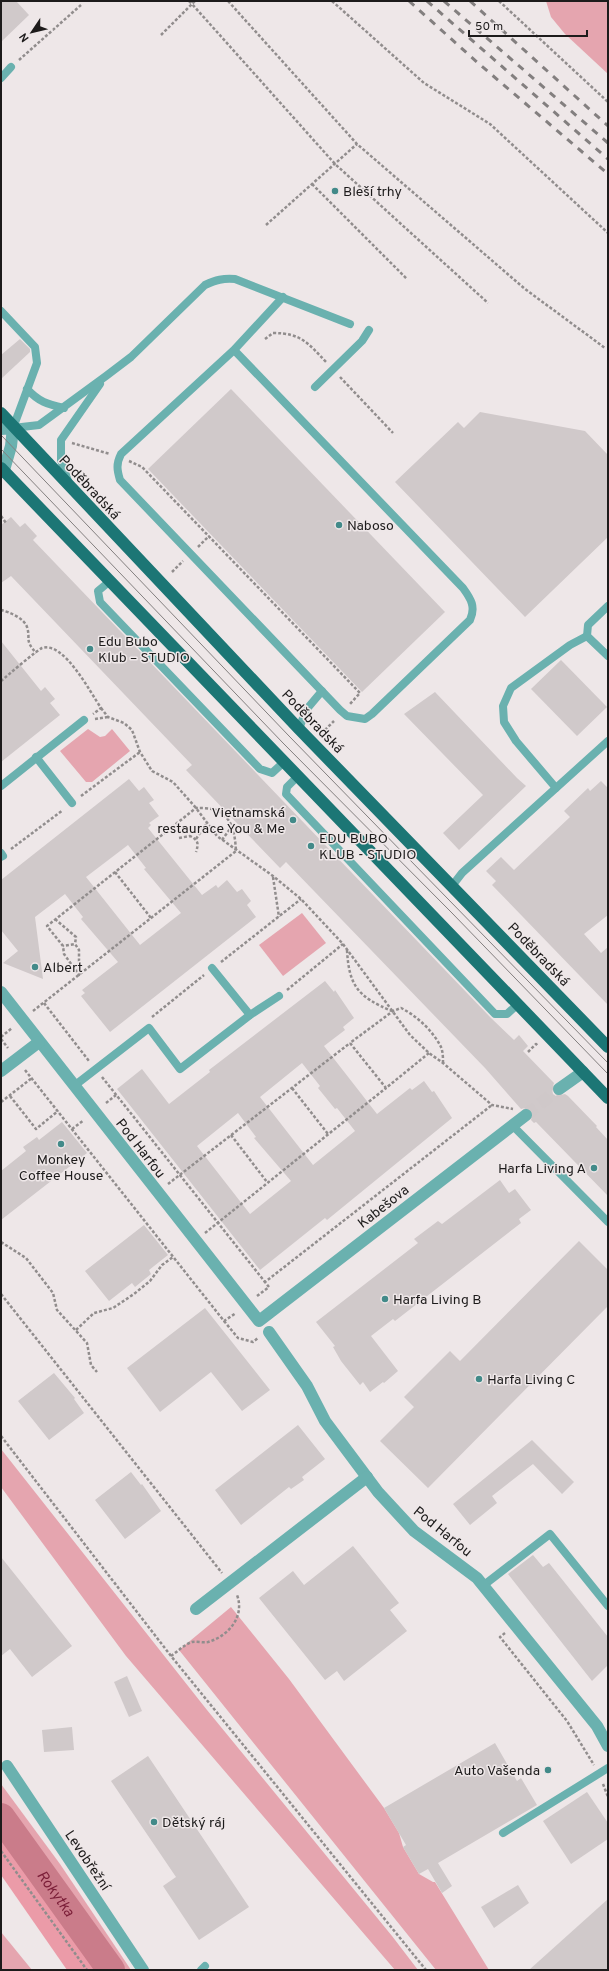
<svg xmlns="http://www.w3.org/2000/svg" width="609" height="1971" font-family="Overpass,sans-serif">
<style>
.green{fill:#e5a5af}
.forest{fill:#eb9ba8}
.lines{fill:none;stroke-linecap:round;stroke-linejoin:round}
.river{stroke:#ca7c8a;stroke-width:28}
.building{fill:#d0c9ca;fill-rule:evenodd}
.street-tunnel{stroke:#cfc8c9;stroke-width:12;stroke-dasharray:12 6;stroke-linecap:butt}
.path{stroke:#918d8d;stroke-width:2.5;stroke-dasharray:3 2;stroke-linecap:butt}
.lane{stroke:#6ab1af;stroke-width:8}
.street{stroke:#6ab1af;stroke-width:12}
.primary{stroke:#1c7675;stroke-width:12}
.tram{stroke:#837f7f;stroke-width:1}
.rail{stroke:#837f7f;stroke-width:3;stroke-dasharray:7 7;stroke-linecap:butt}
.poi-dot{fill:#428a89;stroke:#eee7e8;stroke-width:1.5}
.labels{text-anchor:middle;stroke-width:3;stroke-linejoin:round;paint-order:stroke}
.poi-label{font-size:14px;fill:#1d1b1b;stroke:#eee7e8;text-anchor:start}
.street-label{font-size:14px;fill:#1d1b1b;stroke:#eee7e8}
.water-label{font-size:15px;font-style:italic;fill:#7b1e38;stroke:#eee7e8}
</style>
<rect width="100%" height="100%" fill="#eee7e8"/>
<g class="green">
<polygon points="546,1 608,1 608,74 565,34 551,17"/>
<polygon points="88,729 100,737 105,736 112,729 130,751 92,782 86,782 60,751"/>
<polygon points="302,913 326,943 283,976 259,945"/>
<polygon points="1,1449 207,1710 392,1936 418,1970 395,1970 126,1656 1,1487"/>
<polygon points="231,1607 289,1679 384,1808 399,1833 403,1847 419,1874 433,1882 435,1882 489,1970 436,1970 179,1650"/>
<polygon points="1,1784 60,1864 131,1970 120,1970 1,1807"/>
<polygon points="1,1932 32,1970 1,1970"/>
</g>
<polygon class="forest" points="1,1807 14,1824 120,1970 67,1970 1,1875"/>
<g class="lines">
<path class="river" id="s1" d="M1 1817 111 1970"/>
</g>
<g class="building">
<polygon points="1,1 16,1 29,15 1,42"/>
<polygon points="20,339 30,349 30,352 1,379 1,355"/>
<polygon points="231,389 445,612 362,692 148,469"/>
<polygon points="480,412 585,431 608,455 608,537 525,617 395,482 458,422 464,428"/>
<polygon points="11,517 20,527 25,523 37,536 33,540 491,1018 514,1040 519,1035 528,1046 523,1051 554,1083 552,1089 553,1094 556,1096 565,1094 568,1096 597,1126 596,1127 608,1140 608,1196 536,1122 534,1123 531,1120 533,1114 532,1110 525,1108 521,1109 485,1068 286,862 280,868 186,770 192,765 11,576 1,583 1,525"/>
<polygon points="1,641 41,691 45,687 55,699 50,703 60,715 1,762"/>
<polygon points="561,660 607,707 577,736 531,689"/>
<polygon points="435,692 517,778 526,786 459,850 443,833 483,795 404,714"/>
<path d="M129 779 139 791 144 787 154 800 149 803 159 816 149 823 151 825 148 828 202 895 216 885 218 888 227 880 237 892 242 889 251 901 247 905 256 917 110 1032 81 996 85 993 82 990 118 962 81 919 83 917 65 894 35 917 43 979 3 963 18 951 1 930V880ZM128 845 146 868 144 869 181 913 140 945 86 877Z"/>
<polygon points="601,781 608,788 608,915 584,934 601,953 608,947 608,1005 492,885 496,881 486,871 501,857 514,870 570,817 564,811 588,788 590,791"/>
<path d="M325 981 334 992 335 990 354 1018 343 1027 345 1030 324 1046 377 1114 410 1088 412 1090 424 1081 432 1092 434 1091 452 1118 327 1220 325 1218 260 1270 117 1089 142 1069 169 1104 210 1072 209 1070ZM302 1063 320 1086 318 1088 335 1109 337 1108 355 1131 313 1165 260 1097ZM238 1113 256 1137 254 1138 291 1181 250 1214 197 1146Z"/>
<polygon points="62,1122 87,1153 1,1220 1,1171 26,1151 23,1147 37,1137 39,1140"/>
<polygon points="500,1180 509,1193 515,1189 531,1210 519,1219 521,1223 395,1321 393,1319 371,1336 398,1371 384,1383 383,1382 370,1392 363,1382 360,1385 341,1361 333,1347 335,1346 316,1322 418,1243 414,1239 438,1221 442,1224"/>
<polygon points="144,1225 168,1255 149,1270 151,1274 135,1287 132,1283 109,1301 85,1271"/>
<polygon points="579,1241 608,1270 608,1306 428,1488 380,1441 414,1407 404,1397 450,1351 460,1361"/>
<polygon points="205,1308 270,1390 242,1411 211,1372 160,1412 127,1368"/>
<polygon points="54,1373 75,1398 74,1399 84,1413 49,1440 18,1401"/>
<polygon points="298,1425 325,1459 302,1477 304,1480 291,1489 289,1487 241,1525 215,1490"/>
<polygon points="532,1440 574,1482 562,1494 533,1464 492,1496 497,1503 470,1525 453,1504"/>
<polygon points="131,1472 141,1485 142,1484 161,1511 125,1539 95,1500"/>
<polygon points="353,1546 399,1603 390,1610 407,1631 344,1681 337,1671 325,1680 259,1598 293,1571 304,1585"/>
<polygon points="533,1555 543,1567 549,1563 608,1637 608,1665 592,1681 508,1574"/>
<polygon points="1,1557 72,1646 32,1677 10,1649 1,1656"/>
<polygon points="127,1676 142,1711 129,1717 114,1682"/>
<polygon points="72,1727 74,1750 44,1752 42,1730"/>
<polygon points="495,1743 517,1781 521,1778 537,1805 438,1863 452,1886 442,1893 428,1869 419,1874 403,1847 406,1845 384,1808"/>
<polygon points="148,1756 249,1907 199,1940 163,1886 176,1877 111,1781"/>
<polygon points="587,1792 608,1823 608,1839 571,1864 543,1821"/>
<polygon points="518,1885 529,1903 494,1928 481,1907"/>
<polygon points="608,1899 608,1970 529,1970"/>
</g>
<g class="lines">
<polyline class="street-tunnel" points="526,1115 559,1089"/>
<g class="path">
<polyline points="189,1 192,4 195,1"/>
<polyline points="228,1 357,144 525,289 605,348"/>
<polyline points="332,1 424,83 490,124 608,233"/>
<polyline points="499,1 608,102"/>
<polyline points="161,35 192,4 335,164 488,303"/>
<polyline points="19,60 81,5"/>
<polyline points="312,184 407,279"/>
<polyline points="266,225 357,144"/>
<path d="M265 339 273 333C301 333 308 343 326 362"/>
<polyline points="340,377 393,433"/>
<polyline points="72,443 110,454"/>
<polyline points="129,461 142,467 360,693 350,704"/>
<polyline points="1,516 6,523"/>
<polyline points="198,547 209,536"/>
<polyline points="172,572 183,561"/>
<path d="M1 610C9 612 24 618 27 627 31 640 24 639 36 653"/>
<path d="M1 681C7 676 37 650 42 648 64 641 90 692 101 708L93 714"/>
<polyline points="101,708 108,717 124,723 132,730 140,752 152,771 173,782 196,808 217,836 273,876 301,899 343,944 410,1035 429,1053 443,1063 492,1105 513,1109"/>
<polyline points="95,719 108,717"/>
<polyline points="325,730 334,721"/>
<polyline points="81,796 140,752"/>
<path d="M179 838 190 836C198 840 199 843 196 852"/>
<polyline points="196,839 207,823"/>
<polyline points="222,840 232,826"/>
<polyline points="11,849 63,810"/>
<polyline points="115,872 151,918"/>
<polyline points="273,877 279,917"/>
<polyline points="55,919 76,937 75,944"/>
<path d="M347 950C349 986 358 997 392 1011"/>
<polyline points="221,962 301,899"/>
<polyline points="287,990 343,944"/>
<polyline points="44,1003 89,1061"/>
<path d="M33 1011 236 851C235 835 233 817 216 810 210 808 202 808 196 808L47 926 63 946 64 954 79 975V950L75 944 63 946"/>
<polyline points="152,1017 204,975"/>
<polyline points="1,1037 12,1028"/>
<polyline points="1,1039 8,1048"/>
<polyline points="528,1052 536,1044 538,1046"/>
<path d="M429 1053 386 1088 350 1043 393 1011 401 1008C417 1016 433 1031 441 1047 443 1052 443 1058 443 1063"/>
<polyline points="25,1070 224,1321 236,1313"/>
<polyline points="102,1077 265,1282"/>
<polyline points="292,1088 328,1134"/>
<polyline points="10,1096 36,1129 58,1111"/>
<polyline points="1,1102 32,1078"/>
<polyline points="106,1103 116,1095"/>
<polyline points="72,1129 84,1120"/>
<polyline points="231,1135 267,1182"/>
<polyline points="168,1184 350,1043"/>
<polyline points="205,1233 386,1088"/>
<polyline points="1,1242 26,1258 53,1293 57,1310 87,1343 91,1365 97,1372"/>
<polyline points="1,1294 222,1573"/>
<polyline points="257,1296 269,1287 265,1282 492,1105"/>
<polyline points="224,1321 238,1338 253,1342 258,1338"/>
<polyline points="76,1330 94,1313 113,1308 134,1294 150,1281 162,1265 173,1257"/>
<polyline points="1,1436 171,1656 426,1970"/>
<polyline points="505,1633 500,1637 567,1721 594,1765"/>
<path d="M171 1656C177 1652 185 1644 192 1642 197 1641 203 1643 208 1642 229 1636 245 1616 237 1595"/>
<polyline points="603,1784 608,1797"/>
<polyline points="1,1851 87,1970"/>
</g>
<g class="lane">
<polyline points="1,78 11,67"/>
<path d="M1 311 35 347 37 363 13 428 39 425 106 376 131 357 205 285C216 280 223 278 235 279L350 324"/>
<path d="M234 350 463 588C471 599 476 607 470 620L372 714 365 719 347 716 340 710 120 480C117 470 116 464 121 454L234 350 283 297"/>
<polyline points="315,387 362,341 369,330"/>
<path d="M27 389C39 402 47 404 64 408"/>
<polyline points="68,481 61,460 61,440 100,384"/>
<polyline points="110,581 98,591 100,602 260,769 272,773 284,762"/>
<polyline points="608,606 588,625 587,636 608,656"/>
<polyline points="299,729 306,710 322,691"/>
<polyline points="36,757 72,803"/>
<polyline points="298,776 287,787 286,794 495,1014 507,1014 518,1004"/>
<polyline points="1,786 84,720"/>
<polyline points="556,788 516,741 504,722 503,706 511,688 570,645 587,636"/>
<polyline points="1,853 3,856 1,857"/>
<polyline points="452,886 462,873 608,741"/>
<polyline points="212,968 250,1015"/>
<polyline points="74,1086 149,1028 180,1069 250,1015 279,996"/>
<polyline points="512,1125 608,1222"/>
<polyline points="484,1585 550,1534 608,1606"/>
<polyline points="503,1833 608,1768"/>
<polyline points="201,1970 205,1966"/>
</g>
<g class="street">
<polyline points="1,429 13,428 11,446 4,470 1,472"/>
<polyline points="1,992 259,1321 526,1115"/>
<polyline points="1,1071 39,1042"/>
<polyline points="559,1089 583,1072"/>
<polyline points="269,1332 307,1386 325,1421 378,1492 414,1531 477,1578 597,1726 608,1746"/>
<polyline points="196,1609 367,1477"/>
<polyline points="7,1766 143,1970"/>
</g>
<g class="primary">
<polyline points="1,413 299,729 608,1047"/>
<polyline points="1,468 608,1098"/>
</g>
<g class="tram">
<polyline points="1,435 289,736 608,1063"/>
<polyline points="1,449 283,743 452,913 608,1074"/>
</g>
<g class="rail">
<polyline points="409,1 478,63 608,174"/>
<polyline points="427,1 608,159"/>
<polyline points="444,1 608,143"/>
<polyline points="470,1 608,126"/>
</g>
</g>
<g class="poi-dot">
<circle cx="335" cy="191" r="4"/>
<circle cx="339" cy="525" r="4"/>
<circle cx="90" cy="649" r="4"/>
<circle cx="293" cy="820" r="4"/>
<circle cx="311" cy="846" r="4"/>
<circle cx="35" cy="967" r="4"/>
<circle cx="61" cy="1144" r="4"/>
<circle cx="594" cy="1168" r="4"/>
<circle cx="385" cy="1299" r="4"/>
<circle cx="479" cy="1379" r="4"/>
<circle cx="548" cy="1770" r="4"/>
<circle cx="154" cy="1822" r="4"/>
</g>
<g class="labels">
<g class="poi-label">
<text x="343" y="196">Bleší trhy</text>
<text x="347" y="530">Naboso</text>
<text x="98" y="646">Edu Bubo<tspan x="98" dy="16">Klub – STUDIO</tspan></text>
<text x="285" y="817" text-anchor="end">Vietnamská<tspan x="285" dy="16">restaurace You &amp; Me</tspan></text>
<text x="319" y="843">EDU BUBO<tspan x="319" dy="16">KLUB - STUDIO</tspan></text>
<text x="43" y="972">Albert</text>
<text x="61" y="1164" text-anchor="middle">Monkey<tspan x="61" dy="16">Coffee House</tspan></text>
<text x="586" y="1173" text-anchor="end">Harfa Living A</text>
<text x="393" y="1304">Harfa Living B</text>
<text x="487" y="1384">Harfa Living C</text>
<text x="540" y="1775" text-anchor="end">Auto Vašenda</text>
<text x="162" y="1827">Dětský ráj</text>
</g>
<g class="street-label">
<text transform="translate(90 487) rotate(47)" y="5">Poděbradská</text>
<text transform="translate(313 721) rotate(46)" y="5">Poděbradská</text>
<text transform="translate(539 954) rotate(46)" y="5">Poděbradská</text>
<text transform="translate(141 1148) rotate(52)" y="5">Pod Harfou</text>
<text transform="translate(383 1206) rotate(-38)" y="5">Kabešova</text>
<text transform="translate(443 1531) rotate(39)" y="5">Pod Harfou</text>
<text transform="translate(88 1860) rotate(56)" y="5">Levobřežní</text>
</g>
<g class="water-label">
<text dy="5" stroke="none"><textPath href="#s1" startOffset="94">Rokytka</textPath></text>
</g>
</g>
<rect width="609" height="1971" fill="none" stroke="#1d1b1b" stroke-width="4"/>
<g transform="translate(32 32) rotate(235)" stroke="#eee7e8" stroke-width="3" paint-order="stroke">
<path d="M0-3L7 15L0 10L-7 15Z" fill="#1d1b1b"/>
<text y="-6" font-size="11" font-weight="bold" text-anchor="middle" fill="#1d1b1b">N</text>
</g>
<path d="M469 30v6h118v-6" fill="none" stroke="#1d1b1b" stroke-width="2"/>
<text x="475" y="30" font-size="12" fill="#1d1b1b" stroke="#eee7e8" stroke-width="3" paint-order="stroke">50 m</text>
</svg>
